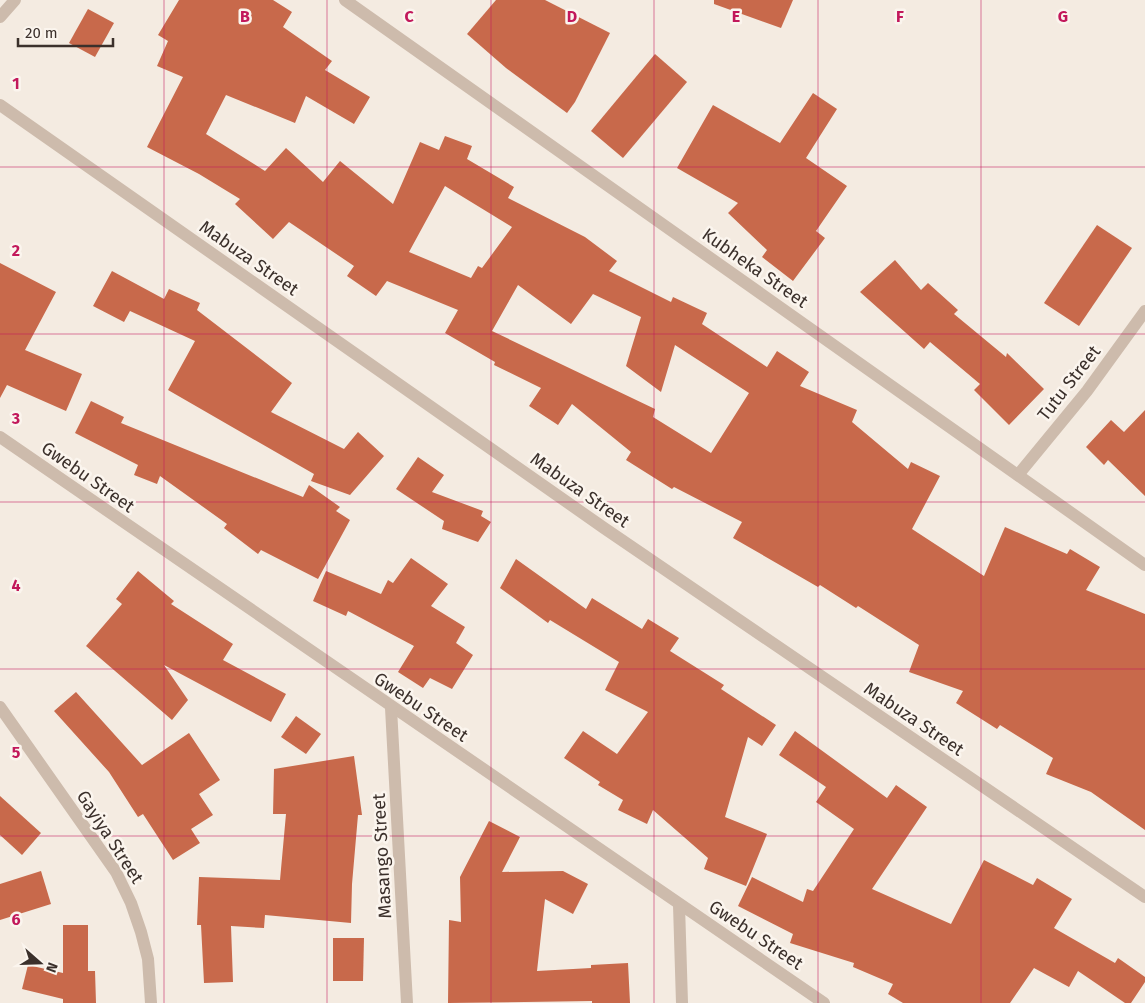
<svg xmlns="http://www.w3.org/2000/svg" width="1145" height="1003" font-family="'Fira Sans',sans-serif">
<style>
.building{fill:#c8694b;fill-rule:evenodd}
.lines{fill:none;stroke-linecap:round;stroke-linejoin:round}
.minor{stroke:#cdbbac;stroke-width:12}
.grid{fill:none;stroke:#c2185b;stroke-width:1;stroke-opacity:0.55}
.labels{text-anchor:middle;stroke-width:5;stroke-linejoin:round;paint-order:stroke}
.street-label{font-size:18px;fill:#3b302b;stroke:#fbf5ee}
.grid-label{font-size:16px;text-anchor:middle;font-weight:bold;fill:#c2185b;stroke:#fbf5ee;stroke-width:5;stroke-linejoin:round;paint-order:stroke}
</style>
<rect width="100%" height="100%" fill="#f4ebe1"/>
<g class="building">
<path d="M179 0H273L292 12 283 27 332 61 325 70 370 97 354 124 306 96 295 123 226 95 206 134 265 171 286 148 323 182 340 161 393 204 420 142 439 150 445 136 472 146 467 159 514 187 508 198 585 237 617 261 609 271 671 302 673 297 707 313 702 324 767 367 777 351 809 372 800 386 857 410 852 422 908 469 911 462 940 476 912 529 984 576 1005 527 1067 554 1070 549 1100 567 1086 590 1145 614V830L1091 792 1046 774 1053 758 1000 725 997 729 956 703 963 691 909 672 919 645 858 606 856 608 820 585 818 587 733 538 742 522 674 487 672 489 626 460 631 452 572 404 558 425 529 406 541 388 494 365 495 362 445 333 458 310 387 281 376 296 347 276 354 266 289 222 273 239 235 204 240 199 199 174 147 147 183 77 157 66 168 41 158 35ZM445 186 512 227 482 268 478 266 471 278 409 252ZM518 285 571 324 593 294 641 317 626 366 661 392 675 345 749 393 711 453 653 417 655 409 492 331Z"/>
<polygon points="496,0 545,0 610,33 575,102 567,113 506,68 467,34"/>
<polygon points="714,0 793,0 781,28 714,4"/>
<polygon points="88,9 114,23 95,57 69,43"/>
<polygon points="655,54 687,82 623,158 591,131"/>
<polygon points="813,93 837,109 806,158 847,186 816,231 825,238 793,281 762,257 767,250 728,213 738,203 677,168 713,105 780,143"/>
<polygon points="1097,225 1132,248 1079,326 1044,303"/>
<polygon points="895,260 921,290 928,283 958,310 954,314 1006,357 1007,353 1044,389 1009,425 974,390 980,384 930,342 924,349 860,292"/>
<polygon points="0,263 56,292 25,350 82,374 66,411 7,385 0,398"/>
<polygon points="112,271 164,299 169,289 200,303 197,310 292,383 271,412 344,449 358,432 384,456 350,495 311,481 314,474 168,390 195,341 130,311 124,322 93,306"/>
<polygon points="91,401 124,417 121,423 303,497 309,485 340,507 336,511 350,520 318,579 261,550 258,554 224,528 227,524 160,476 157,484 134,475 138,465 75,433"/>
<polygon points="1145,410 1145,496 1108,460 1104,465 1086,447 1111,420 1124,432"/>
<polygon points="418,457 444,475 432,492 483,511 481,516 491,522 478,542 442,529 444,521 396,489"/>
<polygon points="411,558 448,584 431,606 465,627 456,643 473,655 452,689 430,678 423,688 398,672 414,646 348,611 346,616 313,601 326,571 381,594 388,580 393,583"/>
<polygon points="516,559 586,609 592,598 642,629 648,619 679,638 670,651 724,685 721,689 776,725 762,746 748,737 725,817 767,834 746,886 704,869 708,858 653,810 647,824 618,810 623,800 598,785 600,782 564,758 583,731 617,754 648,712 605,690 619,662 550,620 548,623 500,588"/>
<polygon points="138,571 174,601 171,604 233,644 223,660 286,694 271,722 164,665 188,700 172,720 86,646 122,604 116,599"/>
<polygon points="76,692 142,765 189,733 220,780 199,794 213,815 191,829 200,843 173,860 143,814 138,817 109,772 54,711"/>
<polygon points="296,716 321,734 306,754 281,737"/>
<polygon points="795,731 887,798 896,785 927,807 872,889 951,924 984,860 1033,885 1037,878 1072,899 1054,928 1115,963 1118,958 1145,977 1145,982 1131,1003 1125,1003 1078,971 1069,987 1034,968 1010,1003 903,1003 888,994 893,984 853,967 854,963 790,943 793,934 738,906 752,877 803,902 807,889 813,891 854,829 816,802 826,787 779,755"/>
<polygon points="354,756 362,815 358,815 352,884 351,923 265,915 264,928 231,926 233,982 204,983 201,925 197,925 199,877 280,880 286,814 273,814 274,769"/>
<polygon points="0,796 41,833 22,855 0,835"/>
<polygon points="489,821 520,837 502,872 563,871 588,884 573,914 545,899 537,971 591,968 591,965 628,963 630,1003 592,1003 592,1001 448,1003 449,920 461,922 460,877"/>
<polygon points="41,871 51,904 0,920 0,884"/>
<polygon points="63,925 88,925 88,971 95,971 96,1003 63,1003 63,999 22,989 28,965 63,973"/>
<polygon points="333,938 364,938 363,981 333,981"/>
</g>
<g class="lines">
<g class="minor">
<polyline points="345,0 1145,565"/>
<polyline points="0,17 15,0"/>
<polyline points="0,105 604,528 1145,897"/>
<polyline points="0,437 824,1003"/>
<polyline points="1018,475 1087,391 1145,311"/>
<polyline points="0,707 116,872 131,903 141,932 148,959 151,1003"/>
<polyline points="391,708 407,1003"/>
<polyline points="679,905 682,1003"/>
</g>
</g>
<path class="grid" d="M164 0V1003M327 0V1003M491 0V1003M654 0V1003M818 0V1003M981 0V1003M0 167H1145M0 334H1145M0 502H1145M0 669H1145M0 836H1145"/>
<g class="labels">
<g class="street-label">
<text transform="translate(249 258) rotate(35)" y="6">Mabuza Street</text>
<text transform="translate(755 268) rotate(35)" y="6">Kubheka Street</text>
<text transform="translate(1069 383) rotate(-52)" y="6">Tutu Street</text>
<text transform="translate(88 477) rotate(35)" y="6">Gwebu Street</text>
<text transform="translate(580 490) rotate(35)" y="6">Mabuza Street</text>
<text transform="translate(421 707) rotate(34)" y="6">Gwebu Street</text>
<text transform="translate(914 719) rotate(34)" y="6">Mabuza Street</text>
<text transform="translate(110 837) rotate(57)" y="6">Gayiya Street</text>
<text transform="translate(382 856) rotate(-93)" y="6">Masango Street</text>
<text transform="translate(756 935) rotate(34)" y="6">Gwebu Street</text>
</g>
</g>
<g class="grid-label">
<text x="245" y="22">B</text>
<text x="409" y="22">C</text>
<text x="572" y="22">D</text>
<text x="736" y="22">E</text>
<text x="900" y="22">F</text>
<text x="1063" y="22">G</text>
<text x="16" y="89">1</text>
<text x="16" y="256">2</text>
<text x="16" y="424">3</text>
<text x="16" y="591">4</text>
<text x="16" y="758">5</text>
<text x="16" y="925">6</text>
</g>
<g transform="translate(40 963) rotate(110)" stroke="#fbf5ee" stroke-width="4" paint-order="stroke">
<path d="M0-4L9 19L0 12L-9 19Z" fill="#3b302b"/>
<text y="-8" font-size="14" font-weight="bold" text-anchor="middle" fill="#3b302b">N</text>
</g>
<path d="M18 38v8h95v-8" fill="none" stroke="#3b302b" stroke-width="2.5"/>
<text x="25" y="38" font-size="15" fill="#3b302b" stroke="#fbf5ee" stroke-width="4" paint-order="stroke">20 m</text>
</svg>
